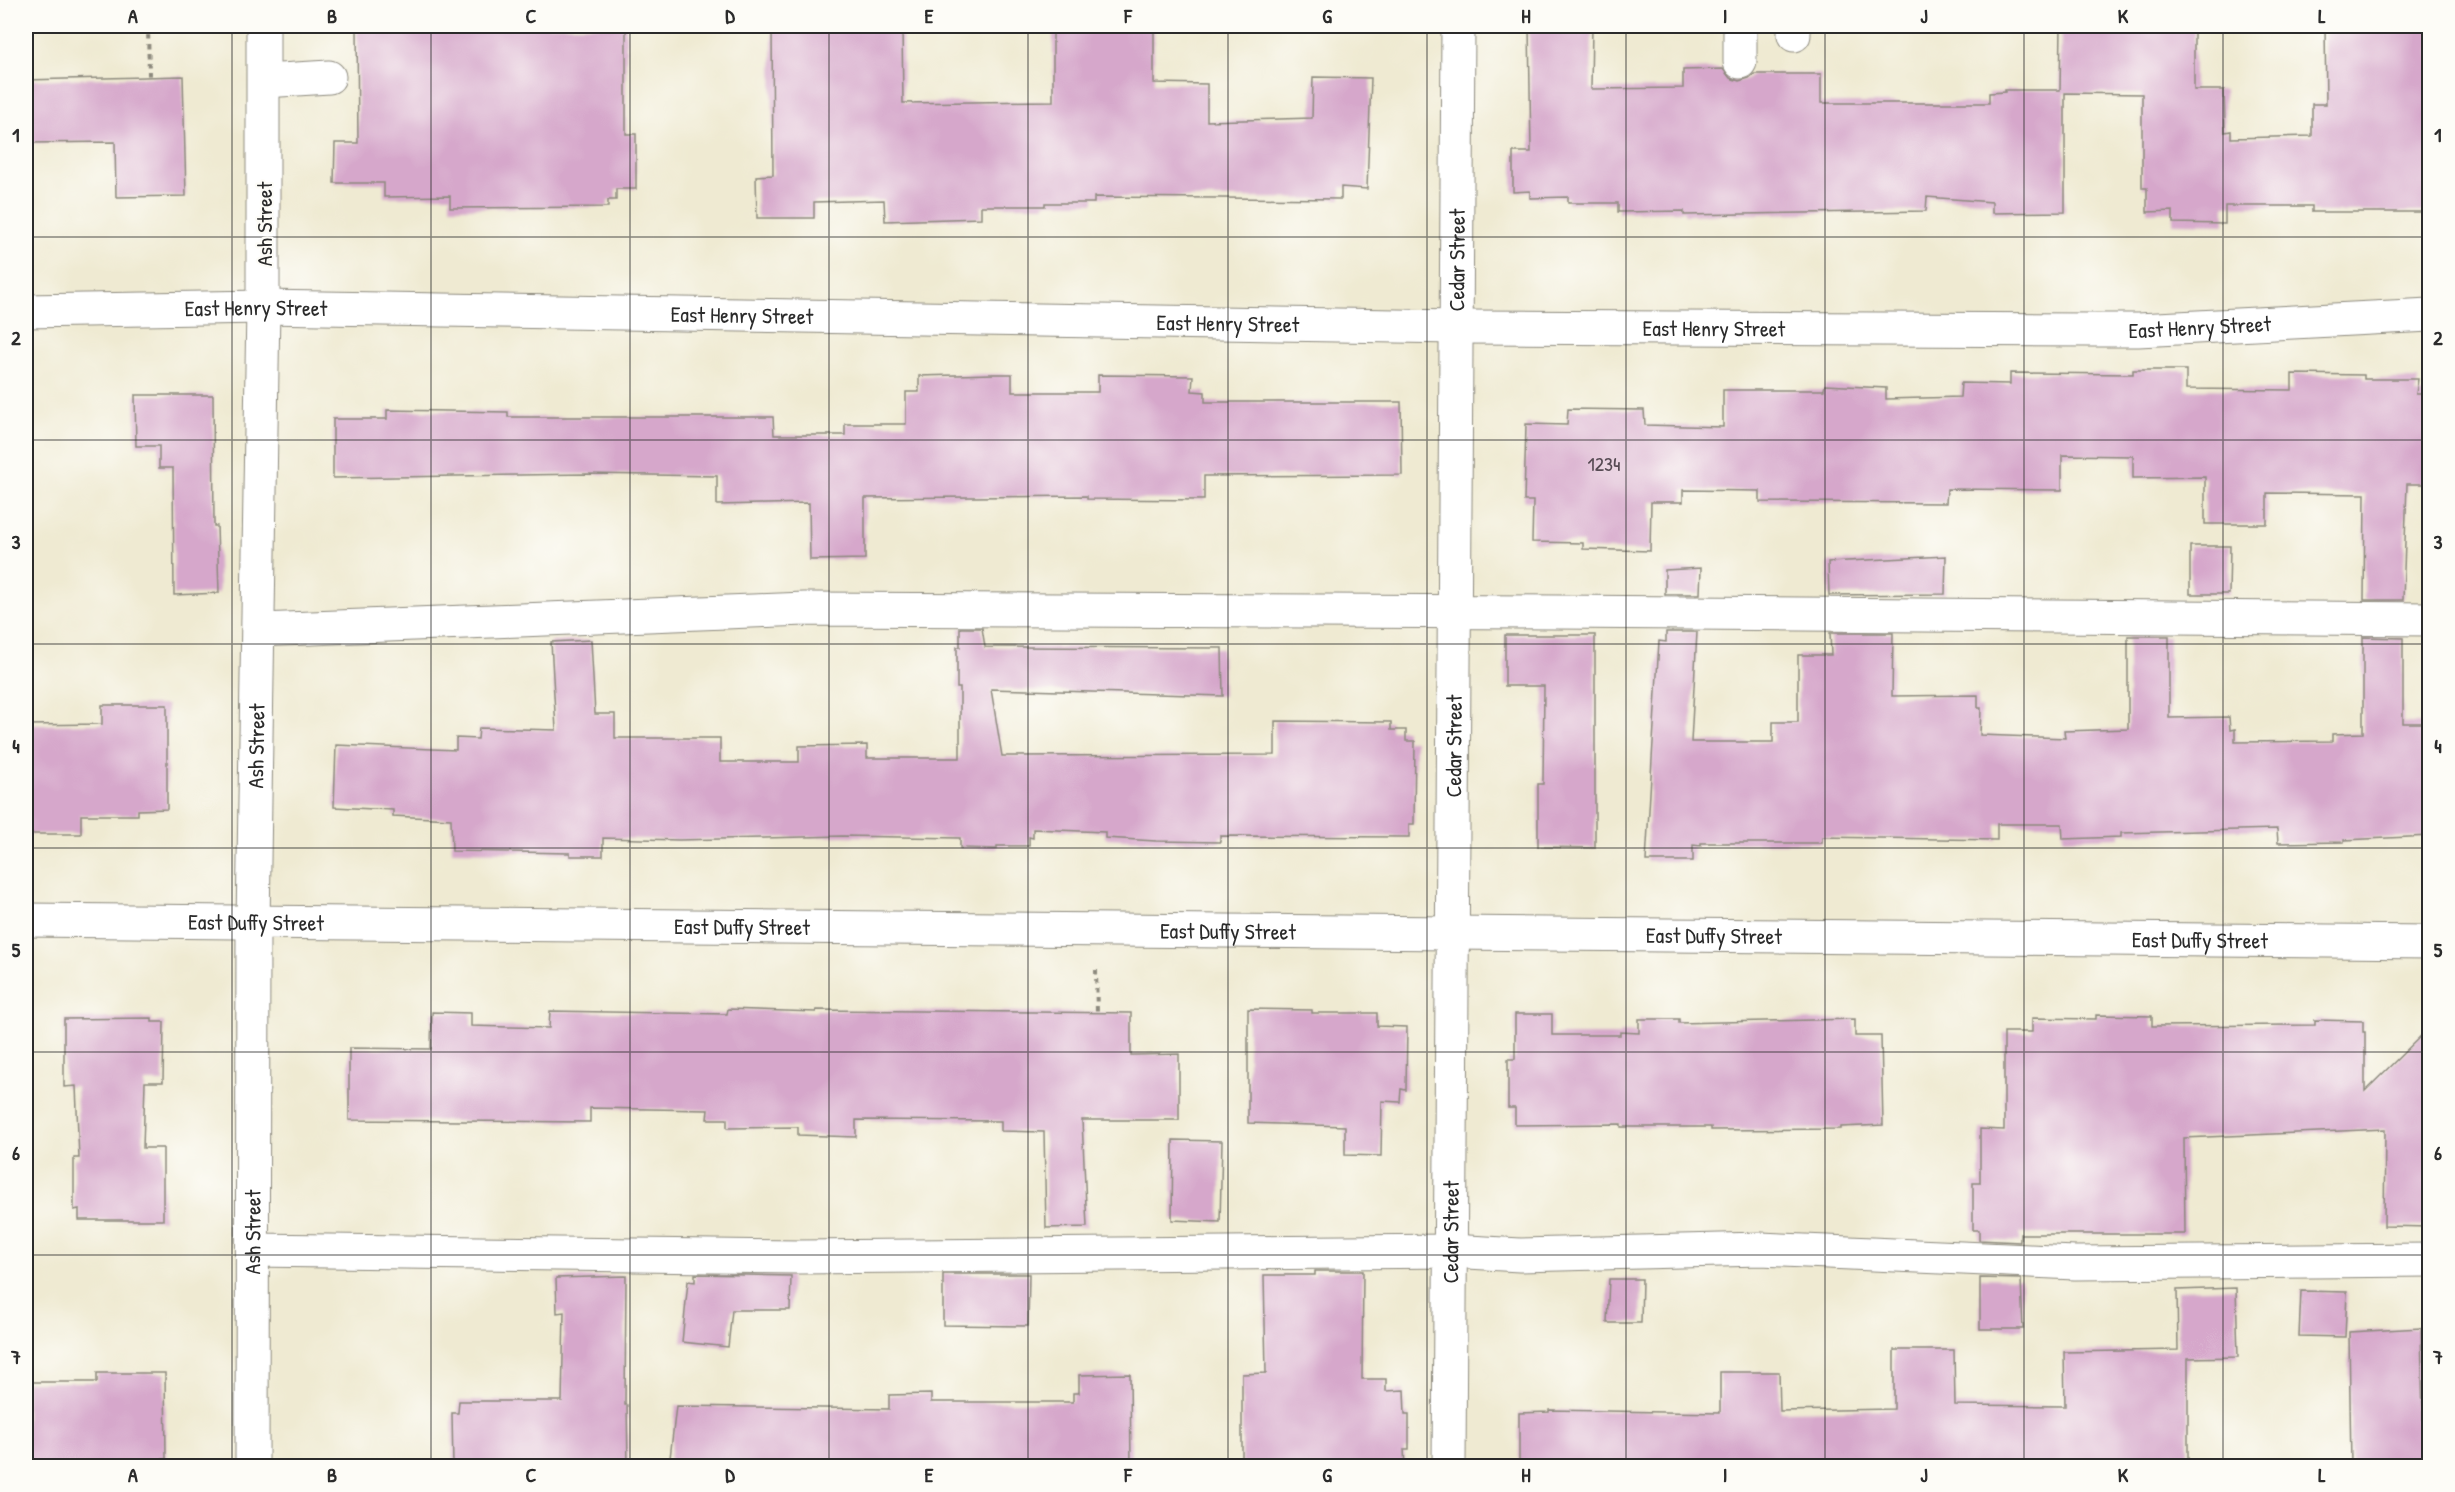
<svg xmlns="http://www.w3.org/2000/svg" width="2455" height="1492" font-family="'Patrick Hand',sans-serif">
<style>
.building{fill:#d6a7cb}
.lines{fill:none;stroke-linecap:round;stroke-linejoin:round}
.minor-casing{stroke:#8d8a7e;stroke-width:35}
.major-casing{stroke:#8d8a7e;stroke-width:35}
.path{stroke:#8d8a7e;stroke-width:4;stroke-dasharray:4.5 4.5;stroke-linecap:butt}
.minor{stroke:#fff;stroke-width:33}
.major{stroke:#fff;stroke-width:33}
.grid{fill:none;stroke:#2b2b2b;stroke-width:1.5;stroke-opacity:0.55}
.labels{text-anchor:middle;stroke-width:4.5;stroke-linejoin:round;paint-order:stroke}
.number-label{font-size:20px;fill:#564a53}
.street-label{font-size:22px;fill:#2b2b2b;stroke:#fdfcf7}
.neatline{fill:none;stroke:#2b2b2b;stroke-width:2}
.grid-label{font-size:20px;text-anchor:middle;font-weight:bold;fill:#2b2b2b}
</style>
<rect width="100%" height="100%" fill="#fdfcf7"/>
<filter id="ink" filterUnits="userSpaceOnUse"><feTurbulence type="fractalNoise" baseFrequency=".0167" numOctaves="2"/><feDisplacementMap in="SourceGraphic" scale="12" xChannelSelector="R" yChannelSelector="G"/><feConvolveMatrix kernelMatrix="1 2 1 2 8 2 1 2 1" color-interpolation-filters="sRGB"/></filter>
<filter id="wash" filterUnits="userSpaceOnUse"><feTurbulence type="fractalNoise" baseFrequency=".008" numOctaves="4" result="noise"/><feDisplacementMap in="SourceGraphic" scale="24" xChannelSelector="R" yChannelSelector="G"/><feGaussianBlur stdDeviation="1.35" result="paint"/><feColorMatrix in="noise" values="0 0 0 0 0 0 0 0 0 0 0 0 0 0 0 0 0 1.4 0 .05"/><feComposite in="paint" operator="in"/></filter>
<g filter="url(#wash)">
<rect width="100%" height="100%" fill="#efead2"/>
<g id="blocks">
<g class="building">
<polygon points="357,26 626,26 626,134 636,134 636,189 616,189 616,200 608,200 608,207 450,208 450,196 384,197 384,183 334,183 335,143 358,143"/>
<polygon points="772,26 902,26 903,103 1053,101 1053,26 1154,26 1154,83 1207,84 1207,121 1312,118 1313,77 1371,78 1367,189 1341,187 1341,199 1094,197 1094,203 1045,203 1045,206 981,206 981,218 885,221 884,200 814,202 814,218 757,218 756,176 773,175"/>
<polygon points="1529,26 1592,26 1591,89 1683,88 1683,70 1723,69 1730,78 1739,81 1749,78 1754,74 1821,74 1821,103 1989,103 1989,93 2005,92 2005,90 2060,90 2061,26 2194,26 2194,90 2224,90 2225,132 2231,131 2231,138 2312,136 2312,104 2326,104 2325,26 2430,26 2430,212 2312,212 2312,206 2225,206 2225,224 2173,223 2173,211 2147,212 2147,188 2142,188 2142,94 2065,93 2065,212 1992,213 1992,202 1927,197 1926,211 1684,215 1684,211 1618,212 1618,203 1568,203 1568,197 1530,198 1530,191 1513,192 1513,152 1531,152"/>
<polygon points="183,76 186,196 116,197 115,142 26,143 26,80"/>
<polygon points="2133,370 2186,370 2186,389 2292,390 2292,374 2364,375 2364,379 2418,379 2416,394 2425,394 2425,484 2407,484 2403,600 2364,600 2365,494 2267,493 2267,524 2205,524 2205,477 2133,478 2133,456 2062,455 2062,490 1947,489 1946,503 1760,502 1760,491 1683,490 1683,502 1651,502 1650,551 1583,549 1583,543 1532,542 1533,501 1524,501 1526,424 1567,425 1568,409 1644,410 1645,425 1723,427 1723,390 1824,390 1825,385 1886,388 1886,399 1960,397 1961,383 2010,384 2010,373 2133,374"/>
<polygon points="993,374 1012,374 1012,392 1098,392 1098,375 1193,376 1192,391 1205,392 1205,402 1401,402 1402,475 1204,476 1204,500 1087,499 1087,496 865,498 865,559 810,560 809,503 717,505 717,476 587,474 333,478 333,419 387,419 387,410 508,412 508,417 773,417 774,435 845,435 845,424 906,424 906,392 919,392 919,376"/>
<polygon points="135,395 213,395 214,526 217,526 219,593 174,595 173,468 159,468 159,446 136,446"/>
<polygon points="2190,546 2230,546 2229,594 2190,594"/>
<polygon points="1946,556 1945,594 1829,595 1828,562"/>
<polygon points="1701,568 1700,594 1665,594 1665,570"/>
<polygon points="960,628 982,628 985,647 1222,648 1223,696 991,689 1002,756 1275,755 1275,721 1391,722 1391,730 1406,730 1406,741 1415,741 1414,824 1409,824 1409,837 1220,836 1220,842 1156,841 1105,838 1105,832 1033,829 1033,838 1029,837 1029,846 997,846 997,849 960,848 960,838 842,836 679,840 603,838 603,856 570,856 570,853 452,851 451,819 393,816 393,810 334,807 336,745 456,750 456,738 478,739 479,728 556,730 551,642 591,640 595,714 615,714 615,738 720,738 720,762 799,762 799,746 867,745 867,758 960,758 960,688 957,688 957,647 960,647"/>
<polygon points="1666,632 1697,632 1691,742 1773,742 1773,722 1798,722 1798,655 1831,655 1830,633 1893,633 1892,696 1978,695 1978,708 1981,708 1980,735 2065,738 2064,731 2128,729 2128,636 2169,636 2169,718 2229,717 2230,730 2235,729 2235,742 2332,741 2332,734 2363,733 2363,637 2403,638 2403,723 2430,723 2430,836 2344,840 2344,842 2278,843 2277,829 2121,833 2121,837 2063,839 2062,824 1997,824 1997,840 1822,837 1822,843 1701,843 1701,846 1693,845 1693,861 1646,861 1659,641 1666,642"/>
<polygon points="1505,635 1595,635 1595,848 1538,847 1538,784 1543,784 1544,686 1505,686"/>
<polygon points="102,705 167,705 167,809 138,810 138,815 81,815 81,834 26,834 26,725 102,724"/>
<polygon points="728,1009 816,1012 816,1010 1131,1013 1131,1055 1179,1054 1179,1120 1082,1120 1087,1227 1046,1228 1044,1132 1001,1131 1001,1121 856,1120 856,1137 798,1135 798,1127 727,1128 727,1119 707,1119 708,1110 590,1108 590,1122 349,1120 349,1048 431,1049 432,1012 471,1013 471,1026 549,1028 550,1011 727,1014"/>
<polygon points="1248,1009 1312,1010 1312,1013 1377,1013 1377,1026 1407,1027 1406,1090 1401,1089 1400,1102 1382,1101 1381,1156 1345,1155 1345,1126 1248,1123"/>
<polygon points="1515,1014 1552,1014 1552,1035 1620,1035 1620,1032 1639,1033 1639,1019 1679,1019 1679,1023 1855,1019 1855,1036 1881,1036 1883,1125 1841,1127 1841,1129 1711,1130 1711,1127 1621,1127 1621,1124 1515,1125 1515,1108 1508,1108 1508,1059 1515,1059"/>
<polygon points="2096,1015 2152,1016 2152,1026 2315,1025 2315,1020 2363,1021 2363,1032 2365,1032 2365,1091 2430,1027 2430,1227 2384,1226 2385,1129 2184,1138 2185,1234 2020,1234 2020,1242 1979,1240 1979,1230 1973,1230 1973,1183 1980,1183 1980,1129 2004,1130 2004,1032 2032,1032 2032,1018 2096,1019"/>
<polygon points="152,1018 152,1022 164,1022 163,1082 145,1082 143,1148 163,1148 163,1220 79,1220 79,1209 74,1210 74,1158 79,1158 76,1086 64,1087 64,1019"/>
<polygon points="1173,1140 1222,1141 1220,1222 1172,1220"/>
<polygon points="1315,1271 1363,1271 1362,1379 1386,1379 1386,1391 1404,1390 1405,1414 1409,1414 1409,1449 1404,1449 1405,1467 1242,1467 1242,1374 1266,1373 1264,1275 1315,1275"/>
<polygon points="695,1274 791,1276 790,1310 732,1310 728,1347 682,1342 688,1281 695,1282"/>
<polygon points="943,1274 1029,1274 1028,1326 943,1325"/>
<polygon points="626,1276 625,1405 627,1405 628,1467 453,1467 452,1413 458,1413 459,1401 562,1401 564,1312 557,1313 556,1278"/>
<polygon points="1980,1278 2021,1279 2023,1329 1980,1329"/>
<polygon points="1609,1279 1642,1279 1641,1323 1607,1323"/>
<polygon points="2236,1288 2238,1357 2188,1358 2188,1467 1640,1467 1640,1463 1519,1464 1519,1413 1549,1412 1549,1410 1720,1413 1720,1372 1779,1372 1780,1411 1894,1409 1894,1350 1954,1350 1955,1405 2065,1406 2064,1352 2178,1350 2177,1290"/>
<polygon points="2301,1291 2347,1292 2345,1337 2299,1336"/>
<polygon points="2421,1328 2424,1467 2351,1467 2349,1332"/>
<polygon points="97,1373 165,1373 166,1459 162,1459 162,1467 26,1467 26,1382 97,1382"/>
<polygon points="1130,1374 1131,1467 669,1467 676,1406 889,1409 889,1395 931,1394 931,1402 1073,1402 1073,1393 1079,1393 1079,1375"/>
</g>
</g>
</g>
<g filter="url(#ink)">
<use href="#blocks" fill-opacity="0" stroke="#8d8a7e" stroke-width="1.5"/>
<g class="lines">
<defs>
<g id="minor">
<polyline points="1794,35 1794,26"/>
<polyline points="1740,62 1740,26"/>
<polyline points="264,81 329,77"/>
<polyline points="260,630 805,609 1558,612 2430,619"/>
<path id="s1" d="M26 920 2430 942"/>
<polyline points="254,1250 799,1257 1451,1251 1520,1255 1761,1249 2075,1263 2430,1260"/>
<path id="s2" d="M252 1466 253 923 263 307V26"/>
<path id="s3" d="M1449 1466 1458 26"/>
</g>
<g id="major">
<path id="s4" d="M26 311 263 307 1456 327 2096 330H2138L2430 315"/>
</g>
</defs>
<use href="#minor" class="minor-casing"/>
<use href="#major" class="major-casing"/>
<g class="path">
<polyline points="148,26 149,76"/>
<polyline points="1096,970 1097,1013"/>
</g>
<use href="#minor" class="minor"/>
<use href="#major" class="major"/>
</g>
</g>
<path class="grid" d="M232 26V1466M431 26V1466M630 26V1466M829 26V1466M1028 26V1466M1228 26V1466M1427 26V1466M1626 26V1466M1825 26V1466M2024 26V1466M2223 26V1466M26 237H2430M26 440H2430M26 644H2430M26 848H2430M26 1052H2430M26 1255H2430"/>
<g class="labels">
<g class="number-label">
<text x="1604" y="471">1234</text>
</g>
<g class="street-label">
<text transform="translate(264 224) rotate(-90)" y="8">Ash Street</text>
<text dy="8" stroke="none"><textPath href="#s3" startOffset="1206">Cedar Street</textPath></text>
<text dy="8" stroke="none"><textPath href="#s4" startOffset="230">East Henry Street</textPath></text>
<text dy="8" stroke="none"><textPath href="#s4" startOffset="716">East Henry Street</textPath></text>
<text dy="8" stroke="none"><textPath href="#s4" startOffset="1202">East Henry Street</textPath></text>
<text dy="8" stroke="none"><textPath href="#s4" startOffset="2174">East Henry Street</textPath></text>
<text dy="8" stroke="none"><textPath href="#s4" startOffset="1688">East Henry Street</textPath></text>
<text dy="8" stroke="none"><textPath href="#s2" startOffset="720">Ash Street</textPath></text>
<text dy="8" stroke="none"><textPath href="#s3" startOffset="720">Cedar Street</textPath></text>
<text dy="8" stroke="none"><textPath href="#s1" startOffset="230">East Duffy Street</textPath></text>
<text dy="8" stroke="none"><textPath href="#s1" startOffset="716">East Duffy Street</textPath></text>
<text dy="8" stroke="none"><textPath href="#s1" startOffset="1202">East Duffy Street</textPath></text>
<text dy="8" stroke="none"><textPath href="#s1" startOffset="1688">East Duffy Street</textPath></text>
<text dy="8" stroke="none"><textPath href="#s1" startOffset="2174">East Duffy Street</textPath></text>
<text dy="8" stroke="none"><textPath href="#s2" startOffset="234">Ash Street</textPath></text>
<text dy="8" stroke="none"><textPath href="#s3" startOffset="234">Cedar Street</textPath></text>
</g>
</g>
<rect width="2455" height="1492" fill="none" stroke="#fdfcf7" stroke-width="66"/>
<rect x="33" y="33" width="2389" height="1426" class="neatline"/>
<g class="grid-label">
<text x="133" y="23">A</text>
<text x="332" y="23">B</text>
<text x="531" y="23">C</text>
<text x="730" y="23">D</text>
<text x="929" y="23">E</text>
<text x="1128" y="23">F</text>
<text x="1327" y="23">G</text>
<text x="1526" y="23">H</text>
<text x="1725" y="23">I</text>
<text x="1924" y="23">J</text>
<text x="2123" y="23">K</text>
<text x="2322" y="23">L</text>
<text x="16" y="142">1</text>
<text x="2438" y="142">1</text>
<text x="16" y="345">2</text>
<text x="2438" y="345">2</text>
<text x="16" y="549">3</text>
<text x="2438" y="549">3</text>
<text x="16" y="753">4</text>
<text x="2438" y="753">4</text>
<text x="16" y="957">5</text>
<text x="2438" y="957">5</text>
<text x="16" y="1160">6</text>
<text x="2438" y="1160">6</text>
<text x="16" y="1364">7</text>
<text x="2438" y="1364">7</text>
<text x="133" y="1482">A</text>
<text x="332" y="1482">B</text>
<text x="531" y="1482">C</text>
<text x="730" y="1482">D</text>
<text x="929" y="1482">E</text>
<text x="1128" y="1482">F</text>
<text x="1327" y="1482">G</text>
<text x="1526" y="1482">H</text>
<text x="1725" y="1482">I</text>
<text x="1924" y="1482">J</text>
<text x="2123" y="1482">K</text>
<text x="2322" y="1482">L</text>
</g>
</svg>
